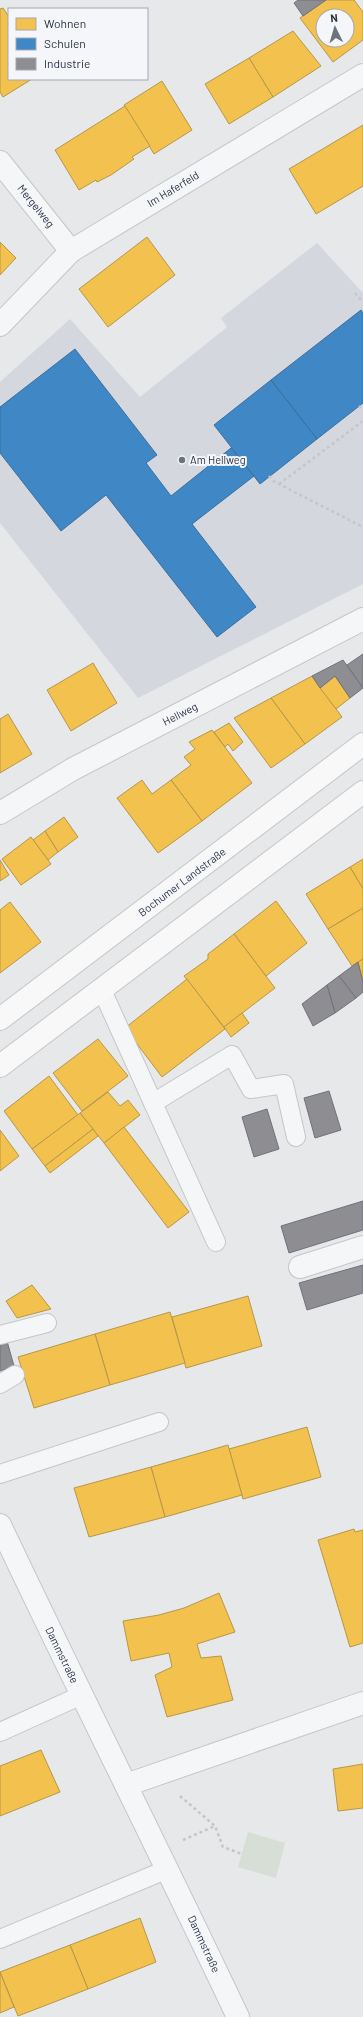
<svg xmlns="http://www.w3.org/2000/svg" width="363" height="2017" font-family="Barlow,sans-serif">
<style>
.built{fill:#d4d7dd}
.green{fill:#d6ded6}
.homes{fill:#f2c14e;stroke:#b6974b;fill-rule:evenodd}
.schools{fill:#3f88c5;stroke:#396f9f}
.industry{fill:#8d8d92;stroke:#70727b}
.lines{fill:none;stroke-linecap:round;stroke-linejoin:round}
.service-casing{stroke:#c4c6c8;stroke-width:20}
.minor-casing{stroke:#c4c6c8;stroke-width:24}
.secondary-casing{stroke:#c4c6c8;stroke-width:24}
.path{stroke:#c5c6ca;stroke-width:2.5;stroke-dasharray:3 3;stroke-linecap:butt}
.service{stroke:#f5f6f7;stroke-width:18}
.minor{stroke:#f5f6f7;stroke-width:22}
.secondary{stroke:#f8f8f8;stroke-width:22}
.poi-dot{fill:#6c737f;stroke:#f4f6f9;stroke-width:1.5}
.labels{text-anchor:middle;stroke-width:4;stroke-linejoin:round;paint-order:stroke}
.street-label{font-size:11px;fill:#2b3445;stroke:#f4f6f9}
.poi-label{font-size:11px;fill:#2b3445;stroke:#f4f6f9;text-anchor:start}
</style>
<rect width="100%" height="100%" fill="#e6e8ea"/>
<polygon class="built" points="317,243 363,293 363,584 138,698 0,523 0,382 70,319 140,397 227,327 221,318"/>
<polygon class="green" points="248,1832 285,1843 276,1878 238,1867"/>
<g class="homes">
<path d="M326 0H354L363 12V40L333 62 300 18ZM323 16H347V40H323Z"/>
<polygon points="3,8 9,17 9,79 32,79 3,97 0,92 0,9"/>
<polygon points="293,31 321,66 273,97 249,58"/>
<polygon points="249,58 273,97 229,124 205,84"/>
<polygon points="162,81 192,130 154,154 124,105"/>
<polygon points="125,106 150,146 132,157 134,159 111,175 97,182 96,180 79,190 55,150"/>
<polygon points="363,125 363,186 316,214 289,169"/>
<polygon points="147,237 175,275 108,327 79,289"/>
<polygon points="0,242 16,258 0,275"/>
<polygon points="93,663 117,703 71,731 47,690"/>
<polygon points="312,676 342,717 305,744 271,698"/>
<polygon points="335,676 350,698 336,709 320,688"/>
<polygon points="271,698 305,744 271,768 234,718"/>
<polygon points="8,714 32,754 0,773 0,719"/>
<polygon points="229,723 243,742 233,751 228,744 225,747 214,732"/>
<polygon points="212,730 252,783 202,821 171,780 191,765 184,757 195,749 189,742"/>
<polygon points="142,780 152,794 171,780 202,821 158,853 117,798"/>
<polygon points="64,817 78,837 58,852 45,831"/>
<polygon points="45,831 58,852 48,860 33,840"/>
<polygon points="31,837 51,864 21,885 2,859"/>
<polygon points="363,859 363,889 350,867"/>
<polygon points="0,860 9,875 0,881"/>
<polygon points="350,867 363,889 363,908 328,929 306,894"/>
<polygon points="276,901 307,943 266,976 234,934"/>
<polygon points="10,902 41,942 0,973 0,910"/>
<polygon points="363,908 363,959 352,966 328,929"/>
<polygon points="234,934 275,988 224,1027 184,976 208,959 208,954"/>
<polygon points="363,959 363,982 358,962"/>
<polygon points="187,979 225,1029 162,1077 125,1028"/>
<polygon points="242,1013 249,1023 231,1037 224,1027"/>
<polygon points="98,1039 128,1076 82,1111 53,1073"/>
<polygon points="49,1076 78,1115 32,1149 4,1111"/>
<polygon points="108,1092 120,1106 128,1100 140,1115 104,1143 80,1113"/>
<polygon points="80,1113 93,1129 45,1166 32,1149"/>
<polygon points="124,1127 189,1212 168,1228 104,1143"/>
<polygon points="93,1129 98,1136 50,1173 45,1166"/>
<polygon points="0,1130 19,1156 0,1171"/>
<polygon points="32,1285 51,1309 17,1318 6,1301"/>
<polygon points="248,1296 262,1346 186,1368 172,1317"/>
<polygon points="170,1312 185,1363 110,1385 95,1334"/>
<polygon points="95,1334 110,1385 34,1408 18,1357"/>
<polygon points="307,1427 321,1477 243,1499 229,1449"/>
<polygon points="228,1445 242,1495 165,1517 151,1467"/>
<polygon points="151,1467 165,1517 89,1537 74,1488"/>
<polygon points="354,1529 355,1532 363,1530 363,1643 350,1647 318,1540"/>
<polygon points="219,1593 235,1632 197,1644 201,1658 221,1656 233,1700 167,1717 155,1675 172,1667 169,1653 131,1661 123,1621 159,1615 184,1608"/>
<polygon points="41,1750 60,1792 0,1816 0,1766"/>
<polygon points="363,1764 363,1808 338,1811 333,1769"/>
<polygon points="140,1918 156,1962 88,1989 70,1945"/>
<polygon points="70,1945 88,1989 18,2016 0,1972"/>
<polygon points="0,1972 14,2007 0,2013"/>
</g>
<g class="schools">
<polygon points="361,310 363,313 363,403 317,439 271,380"/>
<polygon points="75,349 157,455 146,463 171,496 231,448 254,476 192,524 256,607 217,637 106,495 61,531 0,453 0,407"/>
<polygon points="271,380 317,439 260,484 214,425"/>
</g>
<g class="industry">
<polygon points="298,0 326,0 303,16 294,3"/>
<polygon points="363,654 363,688 347,665"/>
<polygon points="343,660 363,688 350,698 335,676 320,688 312,676"/>
<polygon points="358,962 363,982 363,992 356,998 339,976"/>
<polygon points="339,976 356,998 335,1013 327,985"/>
<polygon points="327,985 335,1013 313,1026 302,1004"/>
<polygon points="329,1091 341,1130 315,1138 304,1098"/>
<polygon points="267,1109 279,1149 254,1157 242,1117"/>
<polygon points="363,1201 363,1230 289,1253 281,1226"/>
<polygon points="363,1265 363,1293 307,1310 299,1283"/>
<polygon points="7,1341 14,1366 0,1371 0,1343"/>
</g>
<g class="lines">
<defs>
<g id="service">
<polyline points="101,988 216,1242"/>
<polyline points="153,1103 232,1055 251,1089 284,1084 296,1137"/>
<polyline points="0,1335 47,1323"/>
<polyline points="0,1384 15,1375"/>
<polyline points="0,1474 159,1422"/>
<polyline points="0,1732 82,1695"/>
<polyline points="0,1939 168,1869"/>
</g>
<g id="minor">
<polyline points="0,162 71,251"/>
<polyline points="0,325 71,251 363,75"/>
<polyline points="0,813 73,769 363,619"/>
<polyline points="300,1267 363,1247"/>
<path d="M0 1525C78 1690 160 1852 238 2017"/>
<polyline points="126,1785 363,1703"/>
</g>
<g id="secondary">
<polyline points="0,1019 363,744"/>
<polyline points="0,1066 363,792"/>
</g>
</defs>
<use href="#service" class="service-casing"/>
<use href="#minor" class="minor-casing"/>
<use href="#secondary" class="secondary-casing"/>
<g class="path">
<polyline points="355,293 363,302"/>
<polyline points="359,406 363,410"/>
<polyline points="269,476 273,481 363,527"/>
<polyline points="279,484 363,421"/>
<polyline points="180,1796 215,1826 223,1847 242,1854"/>
<polyline points="183,1840 215,1826"/>
</g>
<use href="#service" class="service"/>
<use href="#minor" class="minor"/>
<use href="#secondary" class="secondary"/>
</g>
<circle class="poi-dot" cx="182" cy="460" r="4"/>
<g class="labels">
<g class="street-label">
<text transform="translate(173 189) rotate(-31)" y="4">Im Haferfeld</text>
<text transform="translate(36 206) rotate(51)" y="4">Mergelweg</text>
<text transform="translate(180 714) rotate(-27)" y="4">Hellweg</text>
<text transform="translate(182 882) rotate(-37)" y="4">Bochumer Landstraße</text>
<text transform="translate(62 1655) rotate(64)" y="4">Dammstraße</text>
<text transform="translate(204 1944) rotate(65)" y="4">Dammstraße</text>
</g>
<g class="poi-label">
<text x="190" y="464">Am Hellweg</text>
</g>
</g>
<rect x="8" y="8" width="140" height="72" fill="#f4f6f9" stroke="#a4a8b1"/>
<rect x="16" y="18" width="20" height="12" fill="#f2c14e" stroke="#a4a8b1"/>
<text x="44" y="28" font-size="12" fill="#2b3445">Wohnen</text>
<rect x="16" y="38" width="20" height="12" fill="#3f88c5" stroke="#a4a8b1"/>
<text x="44" y="48" font-size="12" fill="#2b3445">Schulen</text>
<rect x="16" y="58" width="20" height="12" fill="#8d8d92" stroke="#a4a8b1"/>
<text x="44" y="68" font-size="12" fill="#2b3445">Industrie</text>
<g transform="translate(335 28) rotate(355)"><circle r="19" fill="#f4f6f9" stroke="#a4a8b1"/>
<path d="M0-3L7 15L0 10L-7 15Z" fill="#6c737f"/>
<text y="-6" font-size="11" font-weight="bold" text-anchor="middle" fill="#2b3445">N</text>
</g>
</svg>
